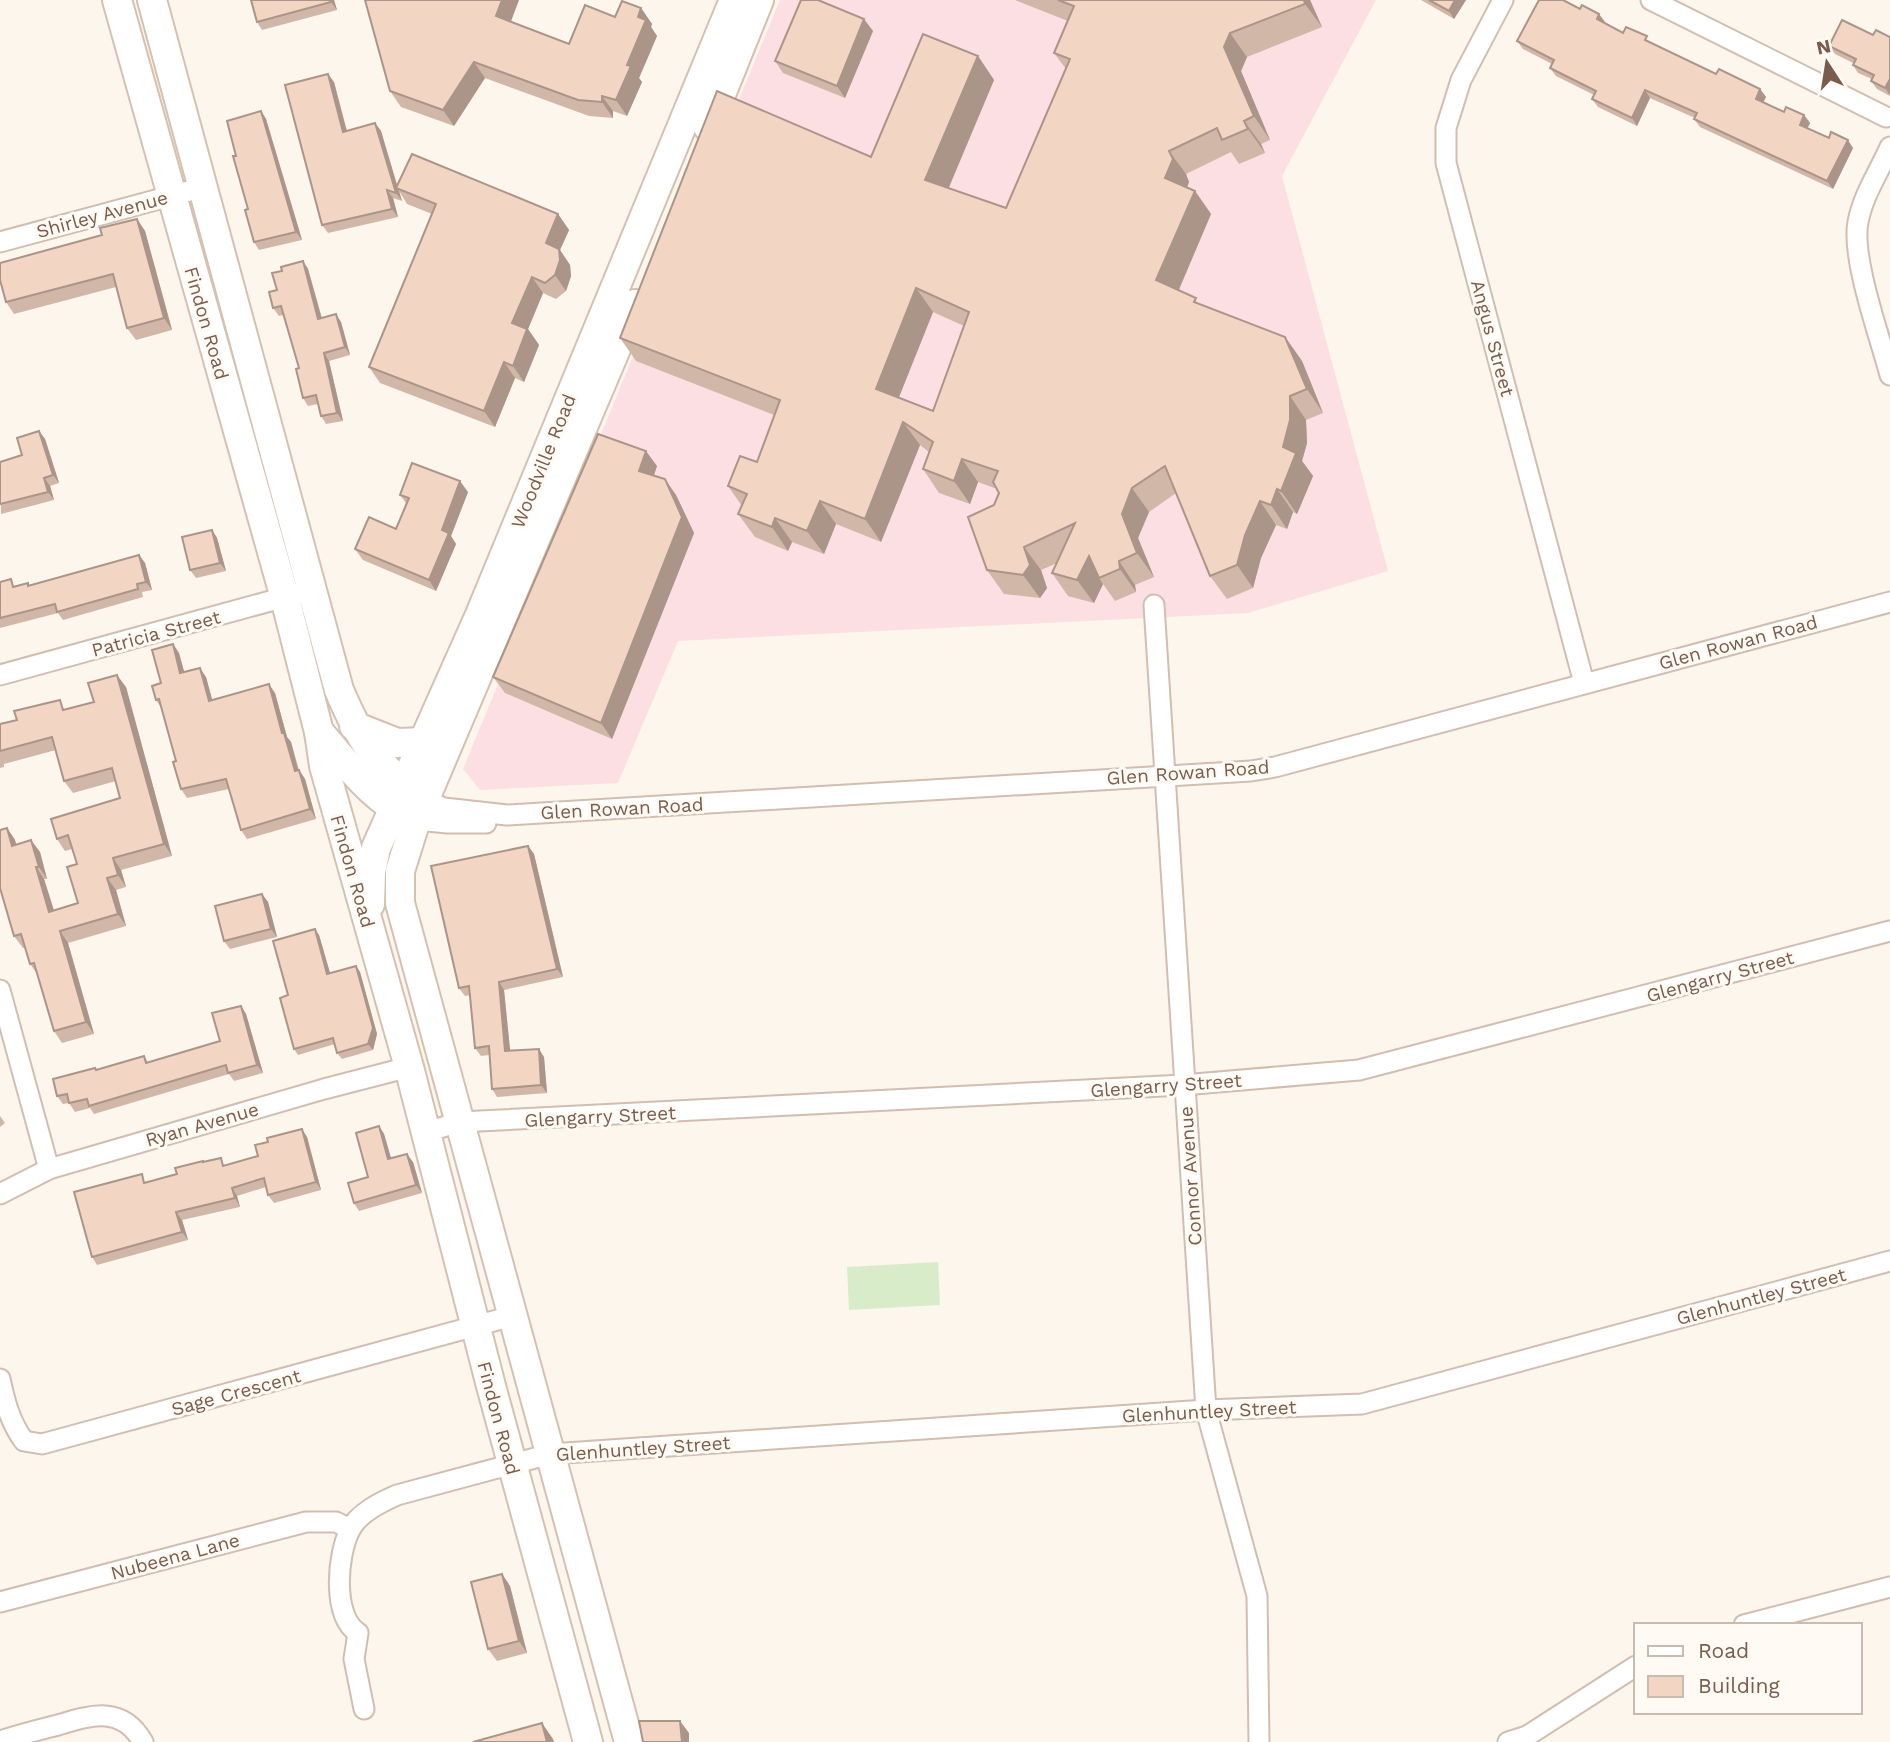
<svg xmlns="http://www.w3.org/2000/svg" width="1890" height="1742" font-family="'Work Sans',sans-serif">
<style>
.medical{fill:#fbdfe3}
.green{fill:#d8ecc9}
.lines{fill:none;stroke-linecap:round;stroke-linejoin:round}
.minor-casing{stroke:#d1beb0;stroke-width:23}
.secondary-casing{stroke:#d6c0b0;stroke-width:32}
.minor{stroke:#fff;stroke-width:19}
.secondary{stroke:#fff;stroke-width:28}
.wall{fill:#d1b7a8;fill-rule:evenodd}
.shaded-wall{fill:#aa9588}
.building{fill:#f3d5c3;stroke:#aa9588;stroke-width:2;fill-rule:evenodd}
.labels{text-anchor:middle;stroke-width:6;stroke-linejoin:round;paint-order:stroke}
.street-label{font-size:19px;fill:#7a5c4d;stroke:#fffaf3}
</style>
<rect width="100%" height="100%" fill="#fdf6ec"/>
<polygon class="medical" points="780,0 1376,0 1282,176 1388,571 1248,613 678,641 618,783 480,790 463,769"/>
<polygon class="green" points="938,1262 940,1305 849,1310 847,1267"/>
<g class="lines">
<defs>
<g id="minor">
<polyline points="1503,0 1461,80 1446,128 1446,163 1584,683"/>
<polyline points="1651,0 1886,117"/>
<path d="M1890 147C1879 172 1863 195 1858 222 1851 258 1880 337 1890 375"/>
<polyline points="0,242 204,187"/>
<polyline points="1154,605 1206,1410 1257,1596 1259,1742"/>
<polyline points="0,675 296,594"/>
<polyline points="425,800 444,808 507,815 1251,771 1275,767 1890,602"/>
<polyline points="416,820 448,823 486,823"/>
<polyline points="0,990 49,1169"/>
<polyline points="426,1132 460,1122 1183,1085 1359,1070 1890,931"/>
<polyline points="0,1194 49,1169 324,1089 409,1067"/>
<path d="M0 1379C5 1402 10 1422 24 1441L42 1444 512 1316"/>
<polyline points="0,1602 306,1522 336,1522 350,1529"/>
<polyline points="1744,1625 1890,1587"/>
<path d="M364 1709 354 1659 358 1633C332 1616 337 1555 350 1530 358 1513 381 1502 397 1495L550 1454 1206 1410 1362 1404 1890 1261"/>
<path d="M0 1741C19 1735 38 1730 58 1725 91 1715 122 1705 143 1742"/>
<polyline points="1508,1742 1527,1736 1636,1666"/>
</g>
<g id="secondary">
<polyline points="117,0 285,598 319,732 324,766 409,1067 491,1386 588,1742"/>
<path d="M152 0 339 690C360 739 375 765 420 797"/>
<polyline points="708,127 759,0"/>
<polyline points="354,726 397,743 425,742"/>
<path d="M319 732C348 764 371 799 411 817"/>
<polyline points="370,904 371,872 376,848 479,617 734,0"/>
<polyline points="629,1742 400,903 400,871 416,820 635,304"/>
</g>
</defs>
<use href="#minor" class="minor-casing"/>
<use href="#secondary" class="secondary-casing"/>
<use href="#minor" class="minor"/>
<use href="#secondary" class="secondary"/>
</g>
<g class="wall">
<polygon points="251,0 334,0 337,10 262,30 257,22"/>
<path d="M1015 0H1310L1322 27 1247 57 1241 71 1270 140 1261 144 1265 153 1239 164 1231 152 1186 174 1189 182 1187 187 1195 191 1211 214 1179 290 1201 305 1285 337 1302 361 1323 413 1306 420 1307 443 1302 461 1313 476 1297 514 1293 512 1287 529 1276 525 1261 558 1253 588 1227 599 1210 576 1176 493 1149 512 1138 538 1154 577 1135 585 1136 592 1115 601 1103 584 1094 603 1068 596 1052 573 1057 563 1041 570 1047 588 1040 598 1004 594 987 570 994 505 999 493 997 489 978 482 970 504 939 493 923 469 929 452 920 445 881 542 836 524 824 554 792 542 788 551 755 537 738 514 742 506 728 486 757 462 774 415 636 361 620 338 871 157 978 56 994 80 948 188 1006 208 1066 69 1054 53 1068 21ZM933 312 964 326 933 411 899 397Z"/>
<polygon points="1421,0 1466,0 1454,19"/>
<polygon points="641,8 652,24 651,27 657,36 639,78 642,82 627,116 613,111 613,118 589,116 485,78 454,126 401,107 390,91 511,22 569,44 615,17"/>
<polygon points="1605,22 1604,23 1623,33 1651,43 1716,74 1760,89 1766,97 1763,102 1784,112 1804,115 1810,123 1807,129 1853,148 1833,189 1700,127 1694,119 1695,118 1650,98 1637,126 1598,107 1592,99 1594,95 1556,76 1550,68 1552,64 1523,49 1517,41"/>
<polygon points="873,31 845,98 783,73 775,61"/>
<polygon points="1873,35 1890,37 1890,96 1877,89 1871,81 1872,79 1858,73 1853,65 1853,63 1835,54 1829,46"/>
<polygon points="334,82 347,131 375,123 381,131 397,186 558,214 569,230 560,250 570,265 571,276 566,291 556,299 543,293 528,329 539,345 524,382 515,378 495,427 380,383 369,367 432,214 407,204 399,191 402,201 393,198 398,217 328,233 322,225"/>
<polygon points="261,111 266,119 302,240 259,250 254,242 248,209 236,156"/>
<polygon points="137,219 145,231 172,330 136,340 127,328 116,287 14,314 6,302"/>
<polygon points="303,261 308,269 322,318 341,322 350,355 329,361 343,421 326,424 321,416 318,404 308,406 303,398 299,368 283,315 279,316 273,308 282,271"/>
<polygon points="39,431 45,439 59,483 50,486 54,500 1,514 0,462 22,455"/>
<polygon points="657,466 654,475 676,495 694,533 612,739 505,693 493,677"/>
<polygon points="468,492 451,536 456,544 436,591 363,560 355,549 396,529 406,503 400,495"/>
<polygon points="212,530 217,538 226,571 196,578 190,570"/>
<polygon points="139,555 145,563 152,590 142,592 143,597 63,620 58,613 0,628 0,582 16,586 28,583 29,585"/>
<polygon points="173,644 179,653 184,672 206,677 212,700 275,693 287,737 291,742 299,770 305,779 316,819 247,839 241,830 229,789 187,798 181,789 176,761 162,709 156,700"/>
<polygon points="126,687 172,856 121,870 126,887 116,890 126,926 68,943 94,1034 62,1043 54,1031 38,975 30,964 25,948 23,948 14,936 7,828 15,840 16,845 40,852 47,879 44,879 54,910 78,903 77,864 72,849 65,851 57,839 120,798 116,781 73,793 64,781 56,750 4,764 4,767 0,768 0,724 67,709 94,702"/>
<polygon points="528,846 534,854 563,977 504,990 510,1051 544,1057 547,1093 497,1097 492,1089 489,1055 481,1056 475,1048 470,995 465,996 459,988"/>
<polygon points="262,894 268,902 277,937 230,949 224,941"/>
<polygon points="315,929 319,935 330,973 356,966 360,972 377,1034 373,1050 342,1059 337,1053 335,1044 298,1055 294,1049 288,995"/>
<polygon points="241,1006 246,1014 263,1073 234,1081 229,1074 94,1114 90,1108 75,1112 69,1103 63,1104 57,1096 96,1070 144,1056 148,1062 220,1041"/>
<polygon points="0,1116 5,1123 0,1127"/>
<polygon points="379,1126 384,1134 391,1159 413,1162 422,1193 359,1211 354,1203 368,1177"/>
<polygon points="307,1137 321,1190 274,1203 268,1195 266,1187 237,1196 240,1207 182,1220 188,1240 97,1265 92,1257 147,1182 177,1174 204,1162 226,1165 258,1156"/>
<polygon points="502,1574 510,1586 527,1653 497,1661 488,1649"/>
</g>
<g class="shaded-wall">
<polygon points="331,0 334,0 337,10 331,2"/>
<polygon points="502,0 519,0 507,32 496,16"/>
<polygon points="1304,0 1310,0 1322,27 1305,4"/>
<polygon points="1455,0 1466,0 1454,19 1449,11"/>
<polygon points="641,8 652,24 651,27 657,36 639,78 642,82 627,116 616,100 627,65 638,17"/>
<polygon points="1599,14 1605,22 1602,27 1597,19"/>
<polygon points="864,19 873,31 845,98 837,86"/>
<polygon points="1230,33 1247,57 1241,71 1270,140 1254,116 1224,47"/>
<polygon points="978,56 994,80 942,204 925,180"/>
<polygon points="474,62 485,78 454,126 443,110"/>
<polygon points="328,74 334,82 349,140 343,132"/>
<polygon points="1890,79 1890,95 1885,88"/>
<polygon points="1760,89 1766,97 1761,107 1756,99"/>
<polygon points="1645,90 1650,98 1637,126 1632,118"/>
<polygon points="602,96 613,111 613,118 602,102"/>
<polygon points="261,111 266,119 302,240 296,232"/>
<polygon points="1804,115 1810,123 1805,133 1800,125"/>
<polygon points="1244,121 1261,144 1265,153 1248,129"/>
<polygon points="375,123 381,131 398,188 396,188 399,191 402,201 396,193"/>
<polygon points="1848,140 1853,148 1833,189 1827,181"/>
<polygon points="1169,151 1186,174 1189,182 1182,201 1165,178"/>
<polygon points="387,190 393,198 398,217 392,209"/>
<polygon points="1195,191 1211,214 1173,303 1156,280"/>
<polygon points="558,214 569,230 560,250 570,265 571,276 566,291 555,275 546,243"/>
<polygon points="137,219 145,231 172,330 164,318"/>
<polygon points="303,261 308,269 324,327 318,319"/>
<polygon points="532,277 543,293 528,329 539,345 524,382 513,366 512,323"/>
<polygon points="916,288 933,312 893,412 876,389"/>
<polygon points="336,314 341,322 350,355 345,347"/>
<polygon points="1285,337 1302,361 1323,413 1307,389"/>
<polygon points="324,353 329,361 343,421 337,413"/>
<polygon points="504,362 515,378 495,427 484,411"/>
<polygon points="1290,396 1306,420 1307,443 1302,461 1313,476 1297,514 1281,491 1283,447"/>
<polygon points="903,422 920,445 881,542 865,519"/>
<polygon points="39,431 45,439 59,483 53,475"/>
<polygon points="646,451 657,466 650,487 639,471"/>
<polygon points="962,459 978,482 970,504 954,481"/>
<polygon points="44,478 50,486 54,500 48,492"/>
<polygon points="665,479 676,495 694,533 612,739 601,723"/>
<polygon points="460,481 468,492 451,536 456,544 436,591 429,580 442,530"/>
<polygon points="1132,488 1149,512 1138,538 1154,577 1137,553 1122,514"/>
<polygon points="1277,489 1293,512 1287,529 1271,505"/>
<polygon points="820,501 836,524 824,554 807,531"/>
<polygon points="1260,501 1276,525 1261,558 1253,588 1237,565 1245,535"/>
<polygon points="775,518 792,542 788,551 772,527"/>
<polygon points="212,530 217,538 226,571 220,563"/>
<polygon points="1024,547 1041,570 1047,588 1040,598 1023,575"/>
<polygon points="139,555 145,563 152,590 146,582"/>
<polygon points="1089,556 1099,578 1103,584 1094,603 1077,580"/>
<polygon points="1119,561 1135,585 1136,592 1120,569"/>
<polygon points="173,644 179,653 187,682 180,673"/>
<polygon points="200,668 206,677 215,710 209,701"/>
<polygon points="117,675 126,687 172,856 164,844"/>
<polygon points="269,684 275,693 287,737 291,742 301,781 295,771 282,733"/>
<polygon points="299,770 305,779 316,819 310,809"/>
<polygon points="7,828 15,840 20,858 12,846"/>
<polygon points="31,840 40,852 47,879 39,867"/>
<polygon points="528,846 534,854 563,977 557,969"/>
<polygon points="113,858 121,870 126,887 118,875"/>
<polygon points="36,867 44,879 58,924 49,912"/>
<polygon points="107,878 116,890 126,926 118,914"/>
<polygon points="262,894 268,902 277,937 271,929"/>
<polygon points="315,929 319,935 332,980 327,974"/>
<polygon points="60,931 68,943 94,1034 86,1022"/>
<polygon points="356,966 360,972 377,1034 373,1050 368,1044"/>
<polygon points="499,982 504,990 511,1059 505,1051"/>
<polygon points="241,1006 246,1014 263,1073 257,1065"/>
<polygon points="539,1049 544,1057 547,1093 541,1085"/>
<polygon points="379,1126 384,1134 394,1168 388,1159"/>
<polygon points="302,1129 307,1137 321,1190 316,1182"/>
<polygon points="407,1154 413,1162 422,1193 416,1185"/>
<polygon points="232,1188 237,1196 240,1207 235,1198"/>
<polygon points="176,1212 182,1220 188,1240 182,1232"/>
<polygon points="502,1574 510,1586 527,1653 519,1641"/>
<polygon points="680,1721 689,1733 689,1742 682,1742"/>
<polygon points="542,1723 553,1739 554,1742 547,1742"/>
</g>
<g class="building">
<polygon points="251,0 331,0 331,2 257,22"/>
<polygon points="365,0 502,0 496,16 569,44 585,5 615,17 622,1 641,8 638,17 646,20 627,65 631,66 616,100 602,96 602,102 578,100 474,62 443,110 390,91"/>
<polygon points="801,0 818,0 864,19 837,86 775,61"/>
<path d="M1058 0H1304L1305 4 1230 33 1224 47 1254 116 1244 121 1248 129 1222 140 1217 128 1169 151 1173 159 1165 178 1195 191 1156 280 1196 298 1194 302 1285 337 1307 389 1290 396V420L1283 447 1296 453 1281 491 1277 489 1271 505 1260 501 1245 535 1237 565 1210 576 1165 466 1132 488 1122 514 1137 553 1119 561 1120 569 1099 578 1089 556 1077 580 1052 573 1075 523 1024 547 1030 565 1023 575 987 570 968 517 994 505 999 493 993 482 998 471 962 459 954 481 923 469 933 442 903 422 865 519 820 501 807 531 775 518 772 527 738 514 747 494 728 486 740 456 757 462 780 400 620 338 717 91 871 157 923 34 978 56 925 180 1006 208 1070 59 1054 53 1074 6ZM916 288 969 312 933 411 876 389Z"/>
<polygon points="1429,0 1455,0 1449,11"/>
<polygon points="1539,0 1563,0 1580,9 1582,5 1599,14 1597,19 1623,33 1626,27 1647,36 1645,40 1716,74 1719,69 1760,89 1756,99 1784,112 1786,107 1804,115 1800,125 1829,138 1831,132 1848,140 1827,181 1694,119 1697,113 1645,90 1632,118 1592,99 1596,91 1550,68 1554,60 1517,41"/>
<polygon points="1842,20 1873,35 1876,30 1890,37 1890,79 1885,88 1871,81 1874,75 1853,65 1856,59 1829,46"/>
<polygon points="328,74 343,132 375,123 396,193 387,190 392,209 322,225 285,85"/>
<polygon points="261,111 296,232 254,242 245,210 248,209 233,156 236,156 227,121"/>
<polygon points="412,154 558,214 546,243 559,249 560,260 555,275 545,283 532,277 512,323 527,329 513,366 504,362 484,411 369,367 436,204 396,188"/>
<polygon points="137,219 164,318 127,328 113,274 6,302 0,280 0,263 102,235 100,228"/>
<polygon points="303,261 318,319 336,314 345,347 324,353 337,413 321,416 316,395 303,398 296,369 299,368 281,306 273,308 269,292 277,290 272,273 282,271 281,267"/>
<polygon points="39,431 53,475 44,478 48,492 0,504 0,462 22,455 17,438"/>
<polygon points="598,434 646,451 639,471 665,479 682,517 601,723 493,677"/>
<polygon points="412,463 460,481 442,530 449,533 429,580 355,549 369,517 396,529 409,498 400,495"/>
<polygon points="212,530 220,563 190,570 182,537"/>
<polygon points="139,555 146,582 137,584 138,589 57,612 55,604 0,618 0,582 11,579 13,587 28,583 28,586"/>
<polygon points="173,644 180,673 200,668 209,701 269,684 282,733 284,733 295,771 299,770 310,809 241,830 226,779 181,789 173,762 176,761 159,699 156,700 152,686 161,683 152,650"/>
<polygon points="117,675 164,844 113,858 118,875 107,878 118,914 60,931 86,1022 54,1031 34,963 30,964 21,934 14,936 0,888 0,830 7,828 12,846 31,840 39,867 36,867 49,912 78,903 67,867 77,864 68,835 57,839 51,819 120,798 112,768 64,781 52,737 0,751 0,724 17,720 14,711 60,700 63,710 94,702 88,683"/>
<polygon points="528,846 557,969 499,982 505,1051 539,1049 541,1085 492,1089 489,1046 475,1048 469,986 459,988 431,866"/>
<polygon points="262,894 271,929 224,941 215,906"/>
<polygon points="315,929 327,974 356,966 373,1028 368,1044 337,1053 333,1038 294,1049 280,998 288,995 273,941"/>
<polygon points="241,1006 257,1065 228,1073 226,1065 89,1106 87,1099 69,1103 67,1094 57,1096 53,1079 95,1068 96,1070 144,1056 146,1063 220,1041 212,1013"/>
<polygon points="379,1126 388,1159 407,1154 416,1185 354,1203 348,1183 368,1177 356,1133"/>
<polygon points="302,1129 316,1182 268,1195 264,1178 232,1188 235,1198 176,1212 182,1232 92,1257 74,1192 142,1174 144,1183 177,1174 175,1168 203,1161 203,1162 221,1158 223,1166 258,1156 255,1145 268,1142 267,1138"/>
<polygon points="502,1574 519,1641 488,1649 471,1582"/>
<polygon points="639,1721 680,1721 682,1742 643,1742"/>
<polygon points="542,1723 547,1742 473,1742"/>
</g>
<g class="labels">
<g class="street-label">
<text transform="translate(102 214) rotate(-15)" y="7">Shirley Avenue</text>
<text transform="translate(207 323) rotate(74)" y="7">Findon Road</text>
<text transform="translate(1493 338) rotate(75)" y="7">Angus Street</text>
<text transform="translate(543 461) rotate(-68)" y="7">Woodville Road</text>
<text transform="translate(156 633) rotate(-15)" y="7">Patricia Street</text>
<text transform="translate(1738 642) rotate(-15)" y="7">Glen Rowan Road</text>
<text transform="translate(1188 772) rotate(-4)" y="7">Glen Rowan Road</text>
<text transform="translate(622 808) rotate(-3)" y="7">Glen Rowan Road</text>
<text transform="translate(353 871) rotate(74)" y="7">Findon Road</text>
<text transform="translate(1720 976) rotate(-15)" y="7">Glengarry Street</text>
<text transform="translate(1166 1085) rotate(-4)" y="7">Glengarry Street</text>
<text transform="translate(600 1116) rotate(-3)" y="7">Glengarry Street</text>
<text transform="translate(202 1124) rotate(-16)" y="7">Ryan Avenue</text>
<text transform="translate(1190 1176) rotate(-94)" y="7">Connor Avenue</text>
<text transform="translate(1761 1296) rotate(-15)" y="7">Glenhuntley Street</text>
<text transform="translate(236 1392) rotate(-15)" y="7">Sage Crescent</text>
<text transform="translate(1209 1411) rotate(-3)" y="7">Glenhuntley Street</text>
<text transform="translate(499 1418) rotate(75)" y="7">Findon Road</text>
<text transform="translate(643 1448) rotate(-4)" y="7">Glenhuntley Street</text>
<text transform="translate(175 1556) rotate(-15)" y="7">Nubeena Lane</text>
</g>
</g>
<rect x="1634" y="1623" width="228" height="91" fill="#fffaf3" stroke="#cabbb1" stroke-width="2"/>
<rect x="1648" y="1646" width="35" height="10" fill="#ffffff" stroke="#cabbb1" stroke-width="2"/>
<text x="1698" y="1658" font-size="21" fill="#7a5c4d">Road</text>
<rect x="1648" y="1676" width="35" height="21" fill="#f3d5c3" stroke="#cabbb1" stroke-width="2"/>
<text x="1698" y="1693" font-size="21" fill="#7a5c4d">Building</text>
<g transform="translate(1827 63) rotate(348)" stroke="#fffaf3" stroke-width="5" paint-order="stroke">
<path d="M0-5L12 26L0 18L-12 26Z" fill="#7a5c4d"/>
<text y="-10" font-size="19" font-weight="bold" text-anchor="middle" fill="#7a5c4d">N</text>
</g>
</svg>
